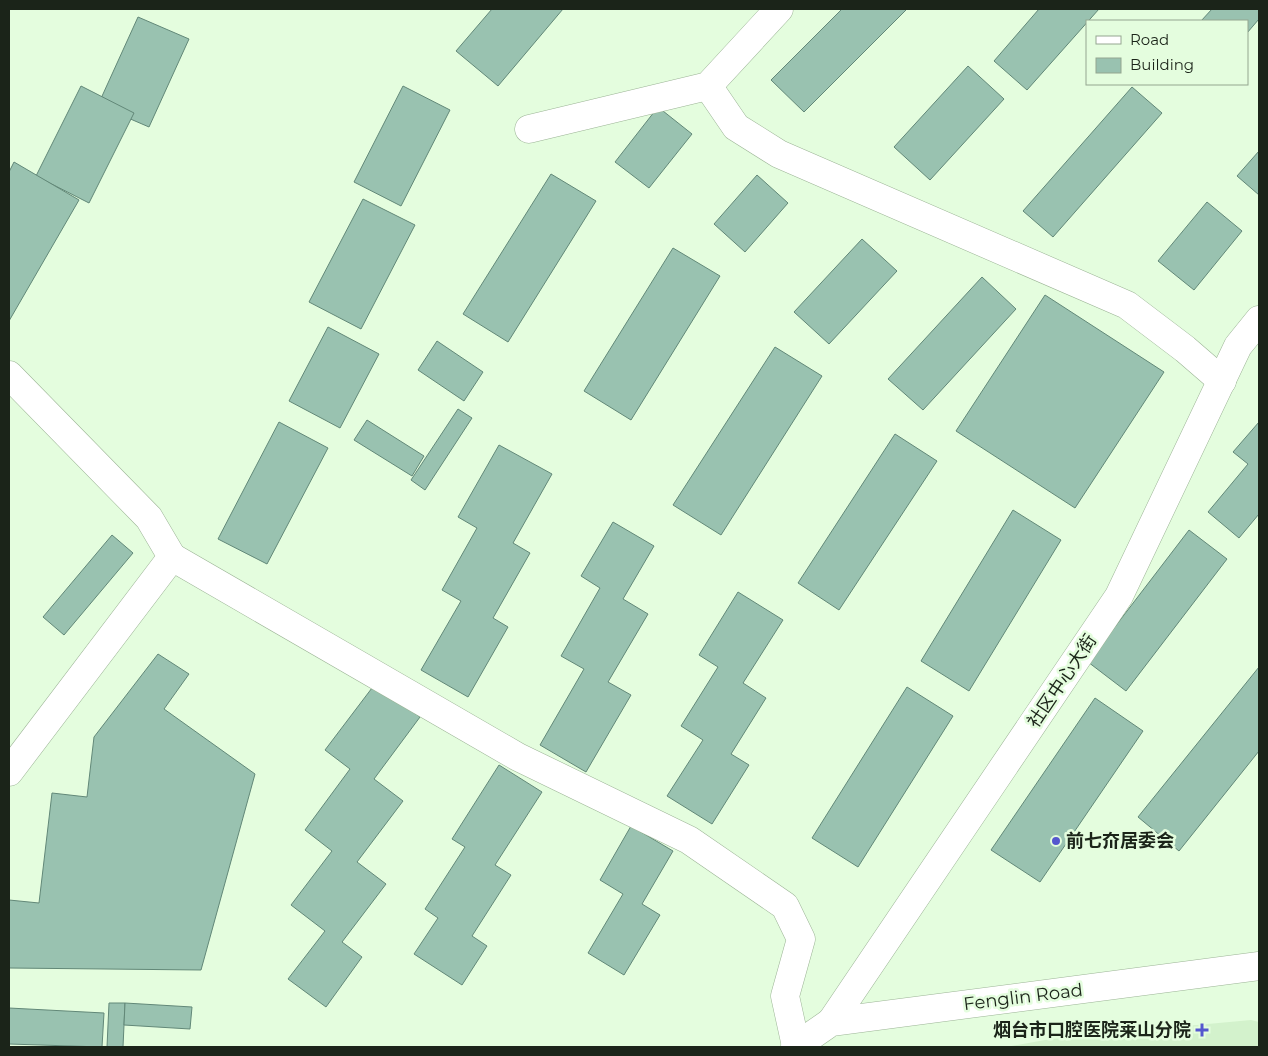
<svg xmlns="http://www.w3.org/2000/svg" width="1268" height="1056" font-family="Montserrat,'Noto Sans SC',sans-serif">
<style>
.built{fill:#d3f2cc}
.building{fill:#99c2b0;stroke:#628878}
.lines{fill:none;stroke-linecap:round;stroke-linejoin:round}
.minor-casing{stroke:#9cb496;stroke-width:29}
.minor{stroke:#fff;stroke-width:28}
.poi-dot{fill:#5557ce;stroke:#e4fdde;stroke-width:2}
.labels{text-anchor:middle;stroke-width:5;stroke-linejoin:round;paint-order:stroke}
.street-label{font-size:18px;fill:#1b2419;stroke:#e4fdde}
.poi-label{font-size:18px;font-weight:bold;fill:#1b2419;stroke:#e4fdde;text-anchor:start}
</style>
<rect width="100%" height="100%" fill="#e4fdde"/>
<polygon class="built" points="1251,1020 1259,1022 1259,1047 1006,1047 1056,1038"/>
<g class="building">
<polygon points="492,9 563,9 498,86 456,51"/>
<polygon points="842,9 907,9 804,112 771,80"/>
<polygon points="1039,9 1099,9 1027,90 994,61"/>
<polygon points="1212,9 1259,9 1259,19 1247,33 1247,21 1201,21"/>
<polygon points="138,17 189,39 149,127 98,105"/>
<polygon points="968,66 1004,99 930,180 894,147"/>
<polygon points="81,86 134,113 89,203 36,176"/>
<polygon points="403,86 450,110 401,206 354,182"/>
<polygon points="1132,87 1162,113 1053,237 1023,211"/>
<polygon points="658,107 692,134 649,188 615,162"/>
<polygon points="1259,151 1259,195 1237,176"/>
<polygon points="14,162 79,200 9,321 9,172"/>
<polygon points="551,174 596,201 508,342 463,314"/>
<polygon points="757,175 788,203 745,252 714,224"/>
<polygon points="363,199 415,225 361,329 309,302"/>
<polygon points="1207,202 1242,231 1194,290 1158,261"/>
<polygon points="862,239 897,271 829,344 794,312"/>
<polygon points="673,248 720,276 631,420 584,391"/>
<polygon points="982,277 1016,309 923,410 888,379"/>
<polygon points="1045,295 1164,372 1075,508 956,431"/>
<polygon points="328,327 379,354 340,428 289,401"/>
<polygon points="437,341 483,372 464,401 418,370"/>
<polygon points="775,347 822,376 721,535 673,505"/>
<polygon points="458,409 472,418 425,490 411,480"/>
<polygon points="367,420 424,456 412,476 354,440"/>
<polygon points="279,422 328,448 267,564 218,539"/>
<polygon points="1259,422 1259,514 1239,538 1208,512 1248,464 1233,452"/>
<polygon points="895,434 937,461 839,610 798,583"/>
<polygon points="499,445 552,474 513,543 530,553 493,618 508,627 468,697 421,670 461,601 442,590 477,528 458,517"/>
<polygon points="1013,510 1061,540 969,691 921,661"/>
<polygon points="613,522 654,546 623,599 648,614 608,682 631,695 586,772 540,745 584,669 561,656 600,588 581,576"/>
<polygon points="1189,530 1227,559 1126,691 1088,662"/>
<polygon points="112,535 133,553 64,635 43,617"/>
<polygon points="738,592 783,620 743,683 766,698 731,754 749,765 712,824 667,796 703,740 681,726 718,667 699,655"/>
<polygon points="158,654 189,674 164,709 255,774 201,970 9,968 9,900 39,903 52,793 87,797 94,737"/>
<polygon points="1259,667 1259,751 1179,851 1138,817"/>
<polygon points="375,684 420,717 374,779 403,801 357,862 386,884 342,942 362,957 326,1007 288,979 325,931 291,905 332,851 305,830 350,769 325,750"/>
<polygon points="907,687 953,716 858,867 812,838"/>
<polygon points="1095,698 1143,731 1040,882 991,850"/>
<polygon points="499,765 542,792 495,865 511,875 472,936 487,946 462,985 414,954 438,918 425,909 465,847 452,839"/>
<polygon points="631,826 673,851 642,904 660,915 624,975 588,953 623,894 600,880"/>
<polygon points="109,1003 125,1003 123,1047 107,1047"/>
<polygon points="125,1003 192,1007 190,1029 124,1025"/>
<polygon points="9,1008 104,1013 102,1047 9,1044"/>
</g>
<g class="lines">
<defs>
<g id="minor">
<polyline points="708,86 736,127 779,154 1127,305 1185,349 1222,381"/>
<polyline points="529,129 708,86 779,9"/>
<polyline points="9,375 149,518 172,557 9,772"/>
<polyline points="172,557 518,757 689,840 785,906 801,939 785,996 796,1046"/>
<polyline points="831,1022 1119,596 1238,346 1259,320"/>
<polyline points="795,1047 831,1022 1259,966"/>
</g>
</defs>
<use href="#minor" class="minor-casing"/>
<use href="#minor" class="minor"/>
</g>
<g class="poi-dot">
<circle cx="1056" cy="841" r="5"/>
<path d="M1199.5 1022.5h5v5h5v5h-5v5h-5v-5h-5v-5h5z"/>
</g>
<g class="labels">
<g class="street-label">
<text transform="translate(1062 681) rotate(-56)" y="6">社区中心大街</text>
<text transform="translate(1023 997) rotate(-7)" y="6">Fenglin Road</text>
</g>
<g class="poi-label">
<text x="1066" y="847">前七夼居委会</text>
<text x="1191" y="1036" text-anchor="end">烟台市口腔医院莱山分院</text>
</g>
</g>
<rect width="1268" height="1056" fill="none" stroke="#1b2419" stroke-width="20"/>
<rect x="1086" y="20" width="162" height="65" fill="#e4fdde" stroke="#94a68f"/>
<rect x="1096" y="36" width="25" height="8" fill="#ffffff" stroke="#94a68f"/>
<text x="1130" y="45" font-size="15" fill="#1b2419">Road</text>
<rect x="1096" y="58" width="25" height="15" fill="#99c2b0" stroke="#94a68f"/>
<text x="1130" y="70" font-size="15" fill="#1b2419">Building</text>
</svg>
